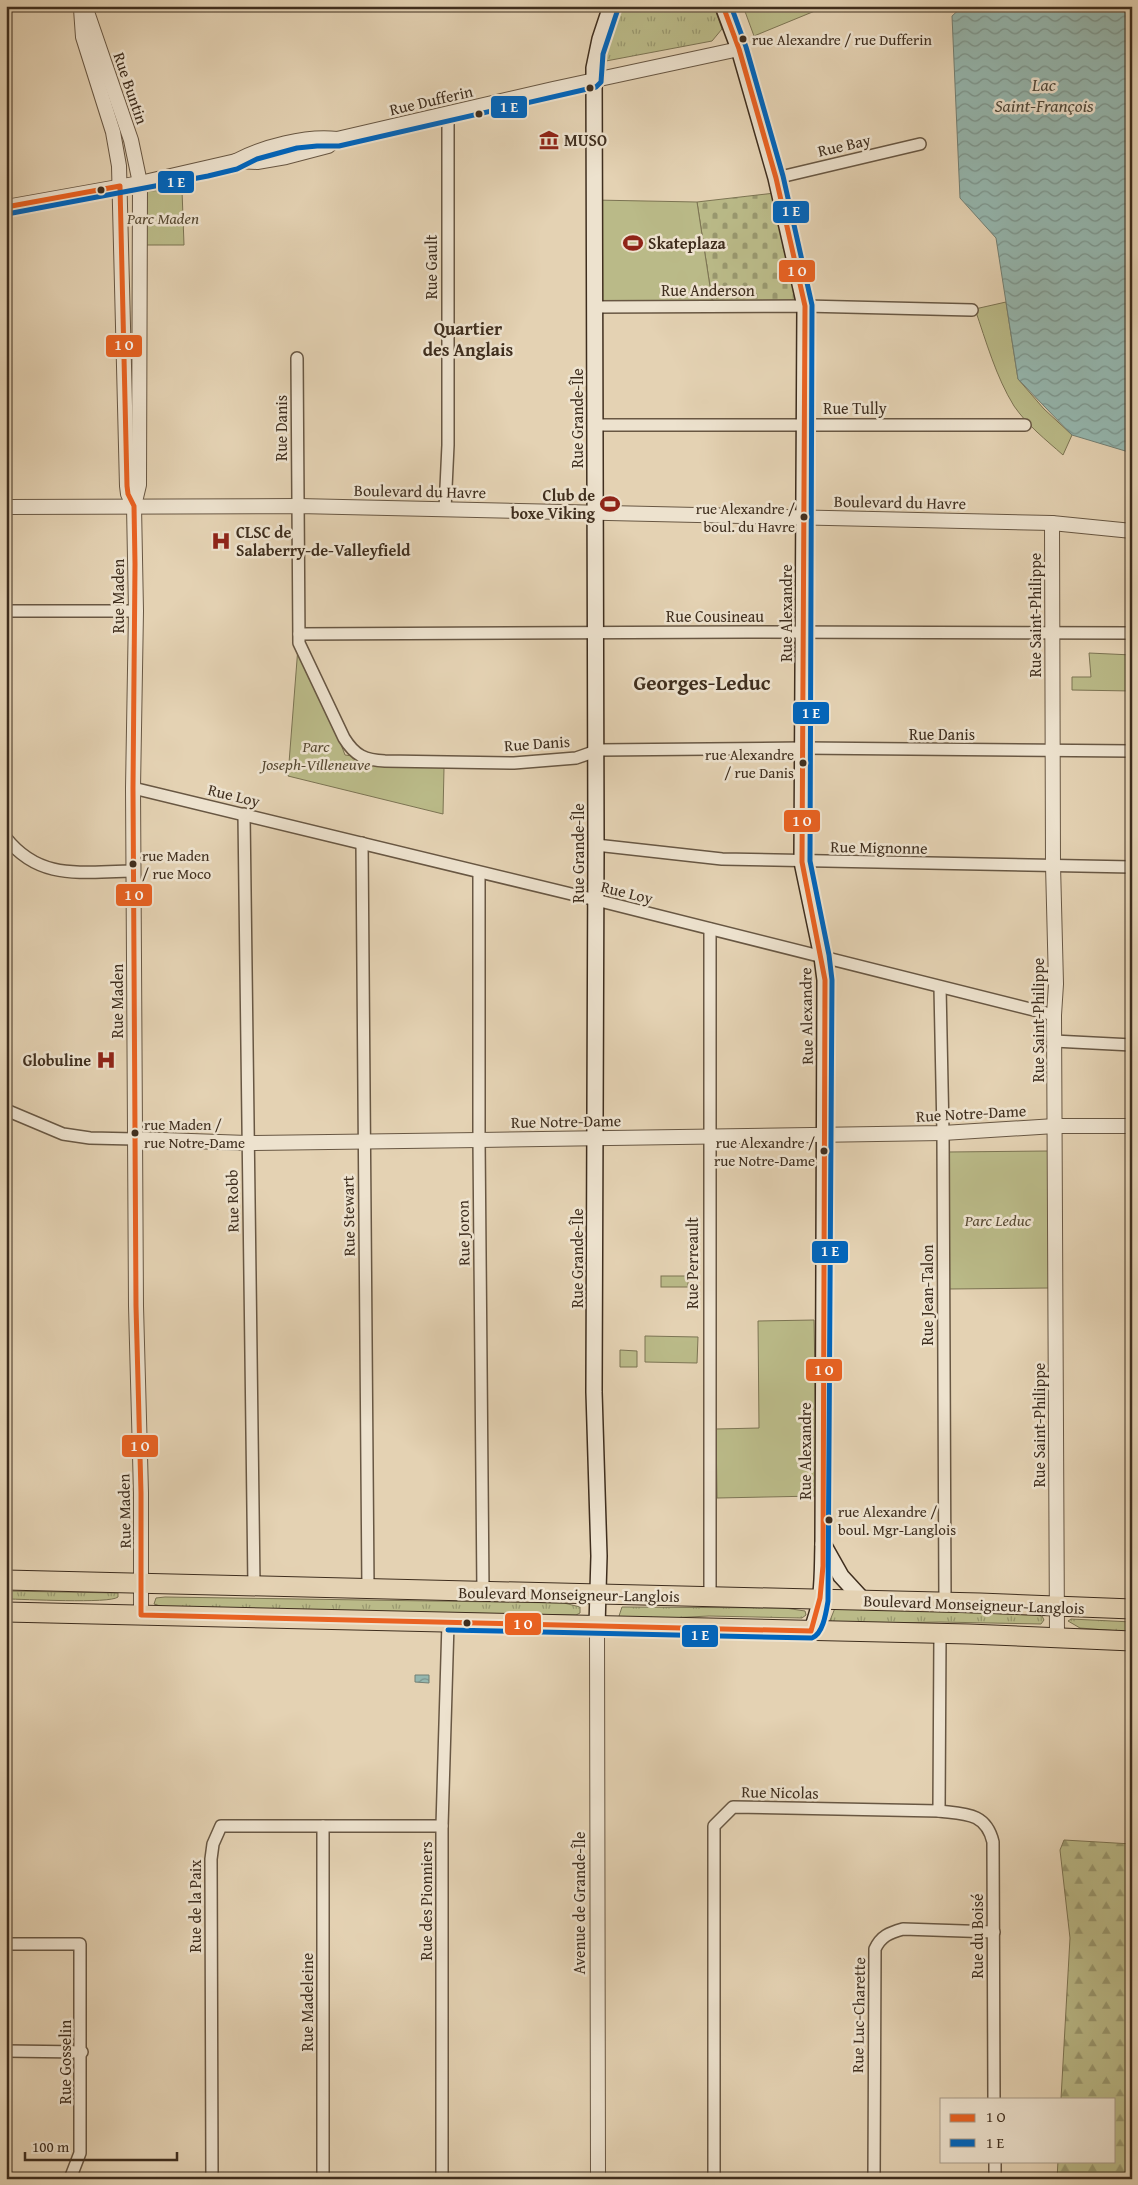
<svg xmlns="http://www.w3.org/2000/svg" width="1138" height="2185" font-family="'Gentium Book Plus',serif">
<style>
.grass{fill:url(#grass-tufts);stroke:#7c7453}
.forest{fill:url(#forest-firs);stroke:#7c7453}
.cemetery{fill:url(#cemetery-stones);stroke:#7c7453}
.park{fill:#baba88;stroke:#7c7453}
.water{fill:url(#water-waves);stroke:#738075}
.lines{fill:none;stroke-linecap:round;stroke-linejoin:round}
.minor-casing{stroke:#685743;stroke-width:14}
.tertiary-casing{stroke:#685743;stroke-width:16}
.secondary-casing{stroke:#3f2e1e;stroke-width:18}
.trunk-casing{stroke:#3f2e1e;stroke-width:21}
.minor{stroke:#ede2ce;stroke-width:11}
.tertiary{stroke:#ede2ce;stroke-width:14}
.secondary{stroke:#ede2ce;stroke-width:15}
.trunk{stroke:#e4d2b3;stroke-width:19}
.bus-1-casing{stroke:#ede2ce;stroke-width:9}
.bus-2-casing{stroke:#ede2ce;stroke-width:9}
.bus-1{stroke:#e96222;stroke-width:5}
.bus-2{stroke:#0065bd;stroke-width:5}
.bus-dot{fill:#3f2e1e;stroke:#ede2ce;stroke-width:2}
.labels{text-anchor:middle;stroke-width:5;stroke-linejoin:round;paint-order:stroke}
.bus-label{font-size:15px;fill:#3f2e1e;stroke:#ede2ce;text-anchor:start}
.street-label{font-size:16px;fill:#3f2e1e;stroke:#ede2ce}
.poi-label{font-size:16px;font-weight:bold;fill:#3f2e1e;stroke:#ede2ce;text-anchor:start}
.park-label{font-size:16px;font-style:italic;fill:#584a33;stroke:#ede2ce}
.water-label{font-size:18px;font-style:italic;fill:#50493b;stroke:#ede2ce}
.neighbourhood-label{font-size:18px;font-weight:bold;fill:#3f2e1e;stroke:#ede2ce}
.district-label{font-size:21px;font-weight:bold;fill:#3f2e1e;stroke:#ede2ce}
.line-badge{stroke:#ede2ce;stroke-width:2}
.badge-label{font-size:14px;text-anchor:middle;font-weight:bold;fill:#fff}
</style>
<defs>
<pattern id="grass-tufts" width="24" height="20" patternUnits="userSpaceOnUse" patternTransform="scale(1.25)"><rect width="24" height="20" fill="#baba88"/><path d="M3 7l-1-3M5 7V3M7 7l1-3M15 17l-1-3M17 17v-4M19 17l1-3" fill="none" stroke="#99986f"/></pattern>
<pattern id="forest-firs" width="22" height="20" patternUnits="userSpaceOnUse" patternTransform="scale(1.25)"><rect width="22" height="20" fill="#baba88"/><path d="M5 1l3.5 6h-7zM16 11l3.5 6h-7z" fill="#99986f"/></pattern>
<pattern id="cemetery-stones" width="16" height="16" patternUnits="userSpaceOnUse" patternTransform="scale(1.25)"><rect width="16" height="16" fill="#baba88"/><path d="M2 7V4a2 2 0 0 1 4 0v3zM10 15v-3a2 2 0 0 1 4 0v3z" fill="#99986f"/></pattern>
<pattern id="water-waves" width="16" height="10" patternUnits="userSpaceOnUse" patternTransform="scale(1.25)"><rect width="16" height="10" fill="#95b7af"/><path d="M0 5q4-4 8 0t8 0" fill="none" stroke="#7b958e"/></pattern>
</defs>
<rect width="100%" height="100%" fill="#e4d2b3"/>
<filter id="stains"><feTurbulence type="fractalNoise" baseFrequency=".004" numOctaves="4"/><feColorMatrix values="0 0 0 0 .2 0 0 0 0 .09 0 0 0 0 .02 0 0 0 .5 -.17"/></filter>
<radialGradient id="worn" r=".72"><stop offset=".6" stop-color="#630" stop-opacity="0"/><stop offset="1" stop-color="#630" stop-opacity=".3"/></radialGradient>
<g class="grass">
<polygon points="616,6 714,6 722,29 712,41 606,61 601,58"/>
<path d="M6 1591 118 1593V1597C110 1604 23 1599 6 1599Z"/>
<polygon points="165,1597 564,1603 580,1607 580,1613 576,1615 167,1608 154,1604 156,1598"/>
<polygon points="622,1607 785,1608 805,1611 806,1615 802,1618 709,1616 629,1620 619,1616"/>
<polygon points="835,1608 1033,1615 1042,1616 1044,1620 1041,1624 940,1622 836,1624 829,1623"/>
<polygon points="1071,1619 1132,1622 1132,1632 1080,1628 1068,1621"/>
</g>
<polygon class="forest" points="1064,1840 1132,1844 1132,2179 1057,2179 1058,2161 1114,2161 1114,2099 1061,2099 1070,1938 1060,1850"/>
<polygon class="cemetery" points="775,193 800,306 713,306 697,202"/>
<g class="park">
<polygon points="743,6 827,6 754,36"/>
<polygon points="182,190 184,245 143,245 144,191"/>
<polygon points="594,200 697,202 713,306 594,307"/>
<path d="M1006 302 1018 379 1044 409 1072 435 1063 455C1046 440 1027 425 1014 406 996 377 986 341 975 309Z"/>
<polygon points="299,634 345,755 444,768 443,814 288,776"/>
<polygon points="1089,653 1132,655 1132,691 1072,690 1072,677 1091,677"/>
<polygon points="1048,1151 1049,1288 949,1289 947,1152"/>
<rect x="661" y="1276" width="27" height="11"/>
<polygon points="814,1320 817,1496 717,1498 716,1429 759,1428 758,1321"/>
<polygon points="645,1336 698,1337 697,1363 645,1362"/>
<polygon points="620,1350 637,1351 637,1367 620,1367"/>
</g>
<g class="water">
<polygon points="963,6 1132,6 1132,453 1072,435 1018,379 996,238 960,198 952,16"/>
<polygon points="415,1675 429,1675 429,1683 415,1682"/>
</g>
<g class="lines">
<defs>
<g id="minor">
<polyline points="776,178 920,144"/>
<polyline points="594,307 805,306 972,310"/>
<path d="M297 358 299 643 344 738C355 756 365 760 385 761L514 763 576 758 599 750 803 748 1132 751"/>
<polyline points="594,425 1025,425"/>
<polyline points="445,509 448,445 448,115"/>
<polyline points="6,611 136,611"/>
<polyline points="299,634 747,632 1132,633"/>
<polyline points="133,788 596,900 1054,1015"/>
<polyline points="244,814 254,1586"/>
<path d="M6 838C41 882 83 871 134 871"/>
<polyline points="362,843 368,1589"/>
<polyline points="596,845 722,859 1132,867"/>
<polyline points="479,873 479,1140 483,1592"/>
<polyline points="940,987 943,1133 945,1602"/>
<polyline points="1054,1041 1132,1045"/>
<polyline points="6,1110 63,1134 90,1138 135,1139"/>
<polyline points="710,1597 710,929"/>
<path d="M939 1811C964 1814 986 1812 993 1842L994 2099"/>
<polyline points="6,1944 80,1944 80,2153 70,2179"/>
<polyline points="6,2051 82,2052"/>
<polyline points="995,2161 995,2179"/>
<polyline points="212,2179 211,1859 213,1844 221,1826 442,1826"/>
<polyline points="323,2179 323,1826"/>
<polyline points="442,2179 442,1826 448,1623"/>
<polyline points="714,2179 714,1826 733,1807 939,1811 940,1634"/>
<path d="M874 2179 875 1949C881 1936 889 1933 903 1929L994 1932"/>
</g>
<g id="tertiary">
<polyline points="85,6 131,140 140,183 139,485 134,506 136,611 133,788 136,1306 141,1493 141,1615"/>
<polyline points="81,9 83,37 113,132 119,166 127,486 128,494 134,506"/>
<path d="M236 161C262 147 307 135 337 139L553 89 739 49"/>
<polyline points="6,207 140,183 236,161 257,162 286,157 328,146 334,141"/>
<polyline points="6,507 298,506 1052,523 1132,531"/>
<polyline points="1052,523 1053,865 1056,984 1054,1015 1057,1637"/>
<polyline points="135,1139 247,1143 479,1140 943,1133 1055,1126 1132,1126"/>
<polyline points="597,1626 598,2179"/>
</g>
<g id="secondary">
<path d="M723 6 739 49 776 178 805 306 802 862 822 957 825 980 823 1544C822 1575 824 1601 811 1631"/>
<polyline points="823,1544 841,1576 864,1601"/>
<polyline points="597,1626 599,1556 594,1392 596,845 594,68 600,39 611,6"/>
</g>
<g id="trunk">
<polyline points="6,1580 980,1603 1132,1609"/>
<polyline points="6,1612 969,1634 1132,1641"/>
</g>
</defs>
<use href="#minor" class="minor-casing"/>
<use href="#tertiary" class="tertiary-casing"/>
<use href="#secondary" class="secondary-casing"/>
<use href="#trunk" class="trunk-casing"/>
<use href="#minor" class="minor"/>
<use href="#tertiary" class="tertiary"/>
<use href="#secondary" class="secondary"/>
<use href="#trunk" class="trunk"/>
<defs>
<polyline id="bus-1" points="6,207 120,186 127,486 128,494 134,506 135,564 133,788 136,1306 141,1493 141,1615 811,1631 820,1598 823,1566 825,980 802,862 805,306 776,178 739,49 723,6"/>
<g id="bus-2">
<polyline points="7,214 208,176 237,169 257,159 297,148 317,146 339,146 596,87 601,82 603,54 618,9"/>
<path d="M448 1630 812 1638C823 1634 826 1613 828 1601L832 980 829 955 810 861 812 305 783 176 746 47 731 6"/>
</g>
</defs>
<use href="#bus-1" class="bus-1-casing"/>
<use href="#bus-2" class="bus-2-casing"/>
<use href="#bus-1" class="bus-1"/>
<use href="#bus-2" class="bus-2"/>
</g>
<defs>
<symbol id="museum-bare" viewBox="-9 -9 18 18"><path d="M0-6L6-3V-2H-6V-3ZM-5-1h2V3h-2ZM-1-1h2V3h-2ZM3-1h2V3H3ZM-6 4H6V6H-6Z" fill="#8f2418" stroke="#ede2ce" stroke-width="2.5" paint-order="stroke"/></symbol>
<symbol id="stadium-bare" viewBox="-9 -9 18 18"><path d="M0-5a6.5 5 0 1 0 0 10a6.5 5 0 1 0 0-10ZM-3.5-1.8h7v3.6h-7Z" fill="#8f2418" stroke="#ede2ce" stroke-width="2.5" paint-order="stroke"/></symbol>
<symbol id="hospital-bare" viewBox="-9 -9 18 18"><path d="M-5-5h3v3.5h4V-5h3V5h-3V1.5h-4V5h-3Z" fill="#8f2418" stroke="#ede2ce" stroke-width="2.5" paint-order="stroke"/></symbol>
</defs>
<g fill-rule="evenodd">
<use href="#museum-bare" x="535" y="126" width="28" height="28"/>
<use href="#stadium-bare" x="619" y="229" width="28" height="28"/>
<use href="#stadium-bare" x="596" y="490" width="28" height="28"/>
<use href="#hospital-bare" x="207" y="527" width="28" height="28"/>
<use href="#hospital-bare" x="92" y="1046" width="28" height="28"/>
</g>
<g class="bus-dot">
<circle cx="743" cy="39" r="4.5"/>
<circle cx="590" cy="88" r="4.5"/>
<circle cx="479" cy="114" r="4.5"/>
<circle cx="101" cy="190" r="4.5"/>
<circle cx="804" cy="517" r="4.5"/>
<circle cx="803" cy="763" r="4.5"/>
<circle cx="133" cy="864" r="4.5"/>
<circle cx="135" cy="1133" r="4.5"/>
<circle cx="824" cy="1151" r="4.5"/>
<circle cx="829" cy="1520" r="4.5"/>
<circle cx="467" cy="1623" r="4.5"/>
</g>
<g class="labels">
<g class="bus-label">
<text x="752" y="45">rue Alexandre / rue Dufferin</text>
<text x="795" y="514" text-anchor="end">rue Alexandre /<tspan x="795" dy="18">boul. du Havre</tspan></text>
<text x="794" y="760" text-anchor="end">rue Alexandre<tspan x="794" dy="18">/ rue Danis</tspan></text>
<text x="142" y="861">rue Maden<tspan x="142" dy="18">/ rue Moco</tspan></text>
<text x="144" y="1130">rue Maden /<tspan x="144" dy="18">rue Notre-Dame</tspan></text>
<text x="815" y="1148" text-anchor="end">rue Alexandre /<tspan x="815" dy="18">rue Notre-Dame</tspan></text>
<text x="838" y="1517">rue Alexandre /<tspan x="838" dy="18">boul. Mgr-Langlois</tspan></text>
</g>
<g class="street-label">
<text transform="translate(131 88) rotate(71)" y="6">Rue Buntin</text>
<text transform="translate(431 100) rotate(-13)" y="6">Rue Dufferin</text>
<text transform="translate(844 145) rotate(-13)" y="6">Rue Bay</text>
<text transform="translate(431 267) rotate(-90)" y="6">Rue Gault</text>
<text x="708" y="296">Rue Anderson</text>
<text x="855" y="414">Rue Tully</text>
<text transform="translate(577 418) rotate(-90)" y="6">Rue Grande-Île</text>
<text transform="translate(281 428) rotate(-90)" y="6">Rue Danis</text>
<text transform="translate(420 491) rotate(1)" y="6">Boulevard du Havre</text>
<text transform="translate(900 502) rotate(1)" y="6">Boulevard du Havre</text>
<text transform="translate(118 596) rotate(-90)" y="6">Rue Maden</text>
<text transform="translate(786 613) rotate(-90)" y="6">Rue Alexandre</text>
<text transform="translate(1035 615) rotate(-90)" y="6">Rue Saint-Philippe</text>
<text x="715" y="622">Rue Cousineau</text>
<text x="942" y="740">Rue Danis</text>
<text transform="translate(537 743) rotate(-4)" y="6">Rue Danis</text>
<text transform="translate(234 795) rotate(14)" y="6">Rue Loy</text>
<text transform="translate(879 847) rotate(1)" y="6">Rue Mignonne</text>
<text transform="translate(578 853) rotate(-90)" y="6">Rue Grande-Île</text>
<text transform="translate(627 892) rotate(14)" y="6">Rue Loy</text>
<text transform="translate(117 1001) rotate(-90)" y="6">Rue Maden</text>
<text transform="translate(806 1016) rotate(-91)" y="6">Rue Alexandre</text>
<text transform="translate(1038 1020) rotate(-90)" y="6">Rue Saint-Philippe</text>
<text transform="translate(971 1113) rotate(-3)" y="6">Rue Notre-Dame</text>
<text transform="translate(566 1121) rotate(-1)" y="6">Rue Notre-Dame</text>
<text transform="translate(232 1201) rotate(-91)" y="6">Rue Robb</text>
<text transform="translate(348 1216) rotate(-91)" y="6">Rue Stewart</text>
<text transform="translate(463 1233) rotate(-91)" y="6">Rue Joron</text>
<text transform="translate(577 1258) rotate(-90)" y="6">Rue Grande-Île</text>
<text transform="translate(692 1263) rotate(-90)" y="6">Rue Perreault</text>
<text transform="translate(927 1295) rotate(-90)" y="6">Rue Jean-Talon</text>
<text transform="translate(1039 1425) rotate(-90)" y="6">Rue Saint-Philippe</text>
<text transform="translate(805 1451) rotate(-90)" y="6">Rue Alexandre</text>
<text transform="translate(124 1511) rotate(-91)" y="6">Rue Maden</text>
<text transform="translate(569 1594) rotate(1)" y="6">Boulevard Monseigneur-Langlois</text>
<text transform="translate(974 1604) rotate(2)" y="6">Boulevard Monseigneur-Langlois</text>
<text transform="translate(780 1792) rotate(1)" y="6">Rue Nicolas</text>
<text transform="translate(426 1901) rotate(-90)" y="6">Rue des Pionniers</text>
<text transform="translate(579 1903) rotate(-90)" y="6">Avenue de Grande-Île</text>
<text transform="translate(195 1906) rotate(-90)" y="6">Rue de la Paix</text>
<text transform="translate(977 1936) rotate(-90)" y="6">Rue du Boisé</text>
<text transform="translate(307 2002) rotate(-90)" y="6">Rue Madeleine</text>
<text transform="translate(858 2015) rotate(-89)" y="6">Rue Luc-Charette</text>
<text transform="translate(65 2062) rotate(-90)" y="6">Rue Gosselin</text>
</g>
<g class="poi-label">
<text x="564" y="146">MUSO</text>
<text x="648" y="249">Skateplaza</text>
<text x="595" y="501" text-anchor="end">Club de<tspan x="595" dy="18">boxe Viking</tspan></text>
<text x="236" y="538">CLSC de<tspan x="236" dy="18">Salaberry-de-Valleyfield</tspan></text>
<text x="91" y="1066" text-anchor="end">Globuline</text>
</g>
<g class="park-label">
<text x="163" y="224">Parc Maden</text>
<text x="316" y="752">Parc<tspan x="316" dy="18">Joseph-Villeneuve</tspan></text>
<text x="998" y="1226">Parc Leduc</text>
</g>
<g class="water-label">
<text x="1044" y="91">Lac<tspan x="1044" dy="21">Saint-François</tspan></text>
</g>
<g class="neighbourhood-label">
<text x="468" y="335">Quartier<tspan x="468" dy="21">des Anglais</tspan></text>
</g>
<g class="district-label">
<text x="702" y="690">Georges-Leduc</text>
</g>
</g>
<g class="line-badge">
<rect x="490" y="95" width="38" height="24" rx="5" fill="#0065bd"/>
<rect x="157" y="170" width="38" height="24" rx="5" fill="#0065bd"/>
<rect x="772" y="200" width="38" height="24" rx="5" fill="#0065bd"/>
<rect x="778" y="259" width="38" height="24" rx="5" fill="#e96222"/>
<rect x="105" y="334" width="38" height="24" rx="5" fill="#e96222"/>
<rect x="792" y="701" width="38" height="24" rx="5" fill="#0065bd"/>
<rect x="783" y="809" width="38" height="24" rx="5" fill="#e96222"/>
<rect x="115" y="883" width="38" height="24" rx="5" fill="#e96222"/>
<rect x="811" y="1240" width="38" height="24" rx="5" fill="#0065bd"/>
<rect x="805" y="1358" width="38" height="24" rx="5" fill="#e96222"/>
<rect x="121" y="1434" width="38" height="24" rx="5" fill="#e96222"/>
<rect x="504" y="1612" width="38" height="24" rx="5" fill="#e96222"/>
<rect x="681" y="1624" width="38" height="24" rx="5" fill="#0065bd"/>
</g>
<g class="badge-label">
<text x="509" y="112">1 E</text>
<text x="176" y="187">1 E</text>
<text x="791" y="216">1 E</text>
<text x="797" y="276">1 O</text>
<text x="124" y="350">1 O</text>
<text x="811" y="718">1 E</text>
<text x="802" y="826">1 O</text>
<text x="134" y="900">1 O</text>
<text x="830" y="1256">1 E</text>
<text x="824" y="1375">1 O</text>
<text x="140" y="1451">1 O</text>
<text x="523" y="1629">1 O</text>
<text x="700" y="1640">1 E</text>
</g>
<rect width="1138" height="2185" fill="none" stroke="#e4d2b3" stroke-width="25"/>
<rect x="8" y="8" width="1123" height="2170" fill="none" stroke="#3f2e1e" stroke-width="2.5"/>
<rect x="12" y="12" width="1113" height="2160" fill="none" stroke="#3f2e1e"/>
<rect x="940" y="2098" width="175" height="65" fill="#ede2ce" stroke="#a79a88"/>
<rect x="950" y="2114" width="25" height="8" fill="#e96222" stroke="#a79a88"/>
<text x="986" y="2122" font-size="15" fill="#3f2e1e">1 O</text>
<rect x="950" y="2139" width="25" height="8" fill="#0065bd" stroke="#a79a88"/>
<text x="986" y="2148" font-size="15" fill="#3f2e1e">1 E</text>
<path d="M25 2152v8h152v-8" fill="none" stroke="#3f2e1e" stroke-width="2.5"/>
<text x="32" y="2152" font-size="15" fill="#3f2e1e" stroke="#ede2ce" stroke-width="4" paint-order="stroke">100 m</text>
<rect width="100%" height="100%" filter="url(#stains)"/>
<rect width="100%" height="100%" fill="url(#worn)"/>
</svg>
